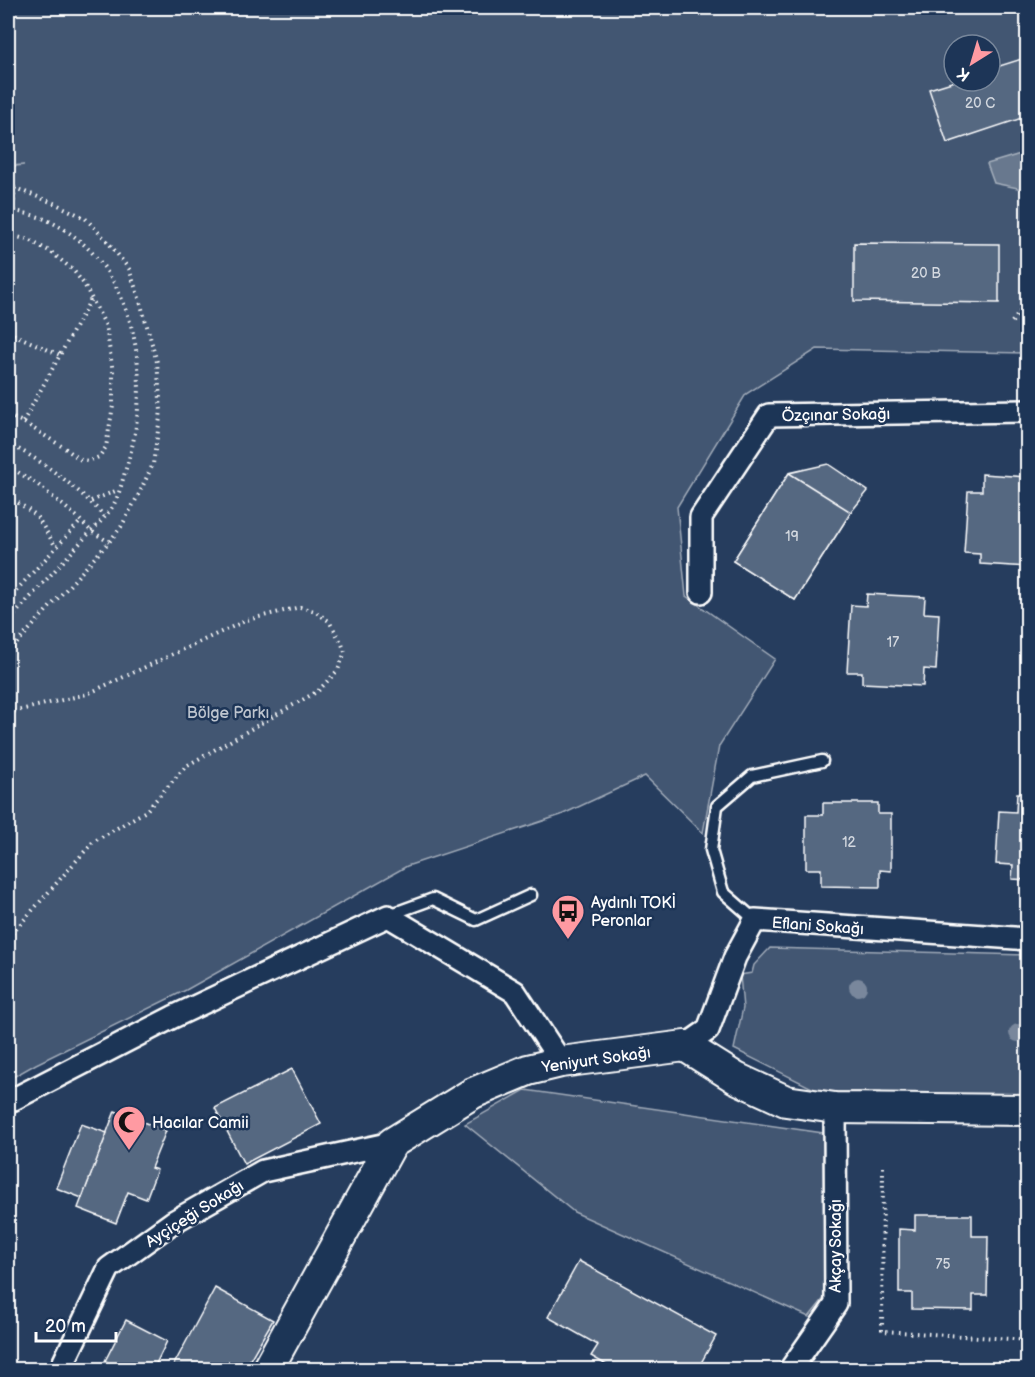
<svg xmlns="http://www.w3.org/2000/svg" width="1035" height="1377" font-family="'Balsamiq Sans',sans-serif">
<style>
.green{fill:#425672;stroke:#a0aab8;stroke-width:1.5;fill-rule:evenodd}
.water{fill:#67788e;stroke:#a4aebb;stroke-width:1.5}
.building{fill:#556781;stroke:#fff;stroke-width:1.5}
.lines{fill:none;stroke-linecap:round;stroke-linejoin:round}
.lane-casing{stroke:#fff;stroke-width:15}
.street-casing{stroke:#fff;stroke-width:26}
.secondary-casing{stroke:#fff;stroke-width:34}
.path{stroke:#fff;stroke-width:4;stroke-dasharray:1.5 4.5;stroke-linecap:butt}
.lane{stroke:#1d3557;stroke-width:10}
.street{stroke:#1d3557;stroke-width:21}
.secondary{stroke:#1d3557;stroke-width:30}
.tree{fill:#79879c}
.labels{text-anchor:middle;stroke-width:5;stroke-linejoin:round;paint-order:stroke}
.number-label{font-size:14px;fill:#d4d9e0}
.street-label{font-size:16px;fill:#fff;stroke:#1d3557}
.park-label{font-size:16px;fill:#bdc4ce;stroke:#1d3557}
.poi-label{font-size:16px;fill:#fff;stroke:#1d3557;text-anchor:start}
</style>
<rect width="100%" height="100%" fill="#263d5e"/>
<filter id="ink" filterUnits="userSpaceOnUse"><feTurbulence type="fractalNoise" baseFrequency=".0167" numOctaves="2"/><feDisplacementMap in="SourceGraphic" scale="12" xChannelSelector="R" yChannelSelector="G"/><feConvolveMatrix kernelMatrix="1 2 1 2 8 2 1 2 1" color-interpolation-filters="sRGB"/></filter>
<g filter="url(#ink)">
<g class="green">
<path d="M8 8H1027V353L817 349 746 394 677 507 686 596 775 659 719 746 703 833 645 776 561 815 407 866 186 990 36 1064 8 1080V167L24 165 8 166ZM954 45H990V81H954Z"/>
<polygon points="770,948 1027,955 1027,1094 1003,1094 999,1096 884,1099 881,1092 820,1092 734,1049 743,1008 740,975 752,973 754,965"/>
<polygon points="525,1090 823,1133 825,1297 809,1317 574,1212 465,1124"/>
</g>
<polygon class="water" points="1027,152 1027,190 994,183 987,164"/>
<g class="building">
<polygon points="1028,57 1028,116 947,143 929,89 955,81 990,81 990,69"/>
<polygon points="854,243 999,244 999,303 854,301"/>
<polygon points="828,464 868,491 851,512 795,600 733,561 789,473"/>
<polygon points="789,473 851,512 795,600 733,561"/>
<polygon points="982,474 1028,477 1028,567 980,564 980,554 964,553 968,491 982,491"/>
<polygon points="867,594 925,597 924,613 939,614 936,670 924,669 923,686 862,683 862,672 847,672 851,605 866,606"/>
<polygon points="1017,793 1028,794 1028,880 1012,879 1013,865 996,864 999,811 1016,812"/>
<polygon points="823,803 878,803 878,814 891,814 891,871 880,870 880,887 821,886 821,869 806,869 806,815 823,815"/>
<polygon points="292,1069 321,1124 244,1164 215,1108"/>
<polygon points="115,1111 166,1131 151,1168 157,1170 146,1199 128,1192 116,1223 78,1208"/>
<polygon points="81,1124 107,1133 82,1198 56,1188"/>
<polygon points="915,1215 972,1215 972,1236 988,1236 987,1295 973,1295 973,1310 912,1309 912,1293 899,1293 899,1229 915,1230"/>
<polygon points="579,1261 716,1336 697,1370 615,1370 591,1356 598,1345 548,1317"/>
<polygon points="215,1288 273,1320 244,1370 174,1370 172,1368"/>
<polygon points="126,1320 167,1341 153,1370 122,1370 105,1361"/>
</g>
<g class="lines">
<defs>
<g id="lane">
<polyline points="389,915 433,899 476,920 531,895"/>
<polyline points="755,920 723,892 711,850 717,806 752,776 822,761"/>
</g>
<g id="street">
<polyline points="701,592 701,517 769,415 1028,411"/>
<polyline points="685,1046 708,1030 735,957 755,920 1028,939"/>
<polyline points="8,1102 173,1017 388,916 515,992 561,1062"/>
<polyline points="60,1370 109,1268 173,1222 263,1171 392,1143"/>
<polyline points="790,1370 836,1304 835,1108"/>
</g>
<polyline id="secondary" points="267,1370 392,1143 473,1093 528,1070 561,1062 685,1046 736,1078 786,1101 835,1108 1028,1110"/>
</defs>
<use href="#lane" class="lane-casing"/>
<use href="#street" class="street-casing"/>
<use href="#secondary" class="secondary-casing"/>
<g class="path">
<polyline points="8,188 15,188 56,204 85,218 108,242 129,269 140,301 157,362 161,411 153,464 139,494 121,527 109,542 8,653"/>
<path d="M8 210C21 212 35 215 47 220 138 262 154 380 127 465 123 478 120 493 114 504 106 518 92 530 81 542 56 569 32 595 8 622"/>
<polyline points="8,235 10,235 15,188"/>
<polyline points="8,243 10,235 29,240 51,252 73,270 84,284 106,326 113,372 113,406 106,447 99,457 90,461 81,460 66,449 23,422 8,416"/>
<polyline points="1012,322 1028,302"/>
<polyline points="8,332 60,355"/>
<polyline points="23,422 92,297"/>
<path d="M8 444C38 457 82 491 104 516"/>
<polyline points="8,466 37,484 76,516 91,531 109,542"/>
<polyline points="8,496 36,515 56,547"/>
<polyline points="91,501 118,490"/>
<polyline points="8,599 81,521"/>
<polyline points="8,713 87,694 247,620 300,607 314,611 329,621 342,644 345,652 338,670 318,691 186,766 146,811 93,842 8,938"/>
<polyline points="883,1167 882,1331 1028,1340"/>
</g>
<use href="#lane" class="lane"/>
<use href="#street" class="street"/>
<use href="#secondary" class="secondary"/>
</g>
<g class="tree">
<circle cx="858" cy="987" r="9"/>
<circle cx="1018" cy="1033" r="9"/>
</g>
</g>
<defs>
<symbol id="bus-pin" viewBox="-11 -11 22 30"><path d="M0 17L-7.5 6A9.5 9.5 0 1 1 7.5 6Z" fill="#ff9aa2" stroke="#1d3557"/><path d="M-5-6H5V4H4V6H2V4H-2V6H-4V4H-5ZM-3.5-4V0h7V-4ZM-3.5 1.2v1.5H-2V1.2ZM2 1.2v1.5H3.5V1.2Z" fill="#111"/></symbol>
<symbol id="mosque-pin" viewBox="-11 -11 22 30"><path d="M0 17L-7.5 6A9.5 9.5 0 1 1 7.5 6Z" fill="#ff9aa2" stroke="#1d3557"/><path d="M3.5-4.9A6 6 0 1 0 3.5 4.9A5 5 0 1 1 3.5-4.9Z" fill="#111"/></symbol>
</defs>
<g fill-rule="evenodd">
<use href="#bus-pin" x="549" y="892" width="38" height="52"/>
<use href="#mosque-pin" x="110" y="1103" width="38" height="52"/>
</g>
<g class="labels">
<g class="number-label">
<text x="980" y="108">20 C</text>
<text x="926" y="278">20 B</text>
<text x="792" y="541">19</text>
<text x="893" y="647">17</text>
<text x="849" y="847">12</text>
<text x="943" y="1269">75</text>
</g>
<g class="street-label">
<text transform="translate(836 414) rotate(-1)" y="6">Özçınar Sokağı</text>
<text transform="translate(818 925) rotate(4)" y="6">Eflani Sokağı</text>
<text transform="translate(596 1059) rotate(-8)" y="6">Yeniyurt Sokağı</text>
<text transform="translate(194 1213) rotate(-32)" y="6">Ayçiçeği Sokağı</text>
<text transform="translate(835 1246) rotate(-90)" y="6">Akçay Sokağı</text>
</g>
<g class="park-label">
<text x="228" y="718">Bölge Parkı</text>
</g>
<g class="poi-label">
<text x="591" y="908">Aydınlı TOKİ<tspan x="591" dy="18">Peronlar</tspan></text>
<text x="152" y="1128">Hacılar Camii</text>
</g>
</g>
<rect width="1035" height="1377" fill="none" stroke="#1d3557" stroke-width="30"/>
<rect x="15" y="15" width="1005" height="1347" fill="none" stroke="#fff" stroke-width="2" filter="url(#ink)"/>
<g transform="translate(972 63) rotate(217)"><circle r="28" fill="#1d3557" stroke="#77869a" stroke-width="1.5"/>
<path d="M0-4.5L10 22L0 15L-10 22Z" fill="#ff9aa2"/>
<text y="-9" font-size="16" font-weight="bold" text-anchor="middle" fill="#ffffff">K</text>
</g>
<path d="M36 1332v9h80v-9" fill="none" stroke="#ffffff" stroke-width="3"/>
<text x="45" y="1332" font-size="18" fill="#ffffff" stroke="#1d3557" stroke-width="4.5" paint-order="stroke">20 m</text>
</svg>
